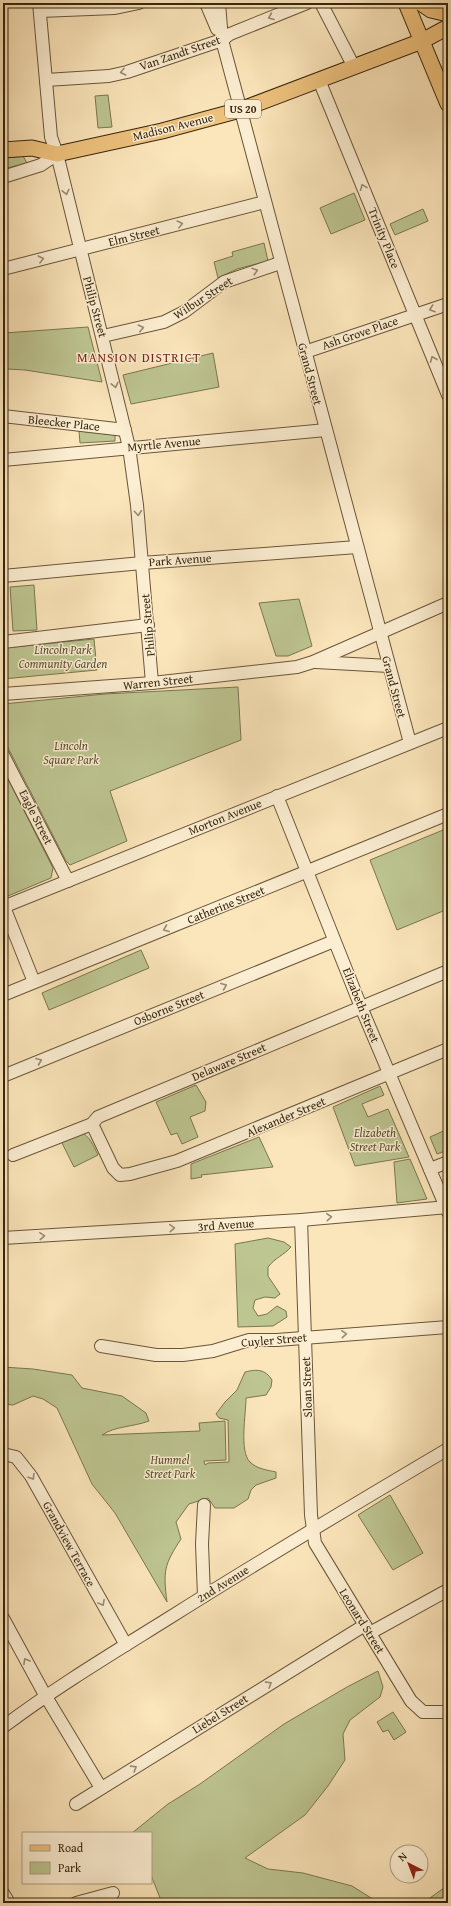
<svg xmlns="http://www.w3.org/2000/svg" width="451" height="1906" font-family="'Gentium Book Plus',serif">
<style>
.green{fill:#bdc591;stroke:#7a7650}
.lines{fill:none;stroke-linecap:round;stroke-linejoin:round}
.minor-casing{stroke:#695639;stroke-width:14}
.major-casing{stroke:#38260e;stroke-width:17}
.minor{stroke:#fceed2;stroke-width:12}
.major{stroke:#eec27d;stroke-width:15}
.oneway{stroke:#9a8a70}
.labels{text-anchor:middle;stroke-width:3;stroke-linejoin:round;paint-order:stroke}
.shield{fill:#fceed2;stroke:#736249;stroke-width:1}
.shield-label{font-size:11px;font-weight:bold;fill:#38260e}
.street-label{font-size:12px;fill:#38260e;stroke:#fceed2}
.park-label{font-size:12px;font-style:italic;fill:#594e2f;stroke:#fceed2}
.neighbourhood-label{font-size:13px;letter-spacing:1px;fill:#7a1f14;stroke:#fceed2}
</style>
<rect width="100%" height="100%" fill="#fbe5ba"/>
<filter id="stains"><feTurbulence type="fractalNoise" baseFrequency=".005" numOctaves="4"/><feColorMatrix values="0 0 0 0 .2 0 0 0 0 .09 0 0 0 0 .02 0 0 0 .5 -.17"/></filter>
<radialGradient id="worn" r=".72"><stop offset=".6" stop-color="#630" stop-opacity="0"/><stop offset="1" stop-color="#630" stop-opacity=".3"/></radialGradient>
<g class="green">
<polygon points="108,95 112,127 98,128 95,96"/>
<polygon points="23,156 27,163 3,169 3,158"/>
<polygon points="354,193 365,220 331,234 320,208"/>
<polygon points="423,209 428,221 395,235 390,224"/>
<polygon points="264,243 268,261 237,269 218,278 214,262 233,256 232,252"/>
<polygon points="88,327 102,382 25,370 7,369 4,333"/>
<polygon points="213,353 219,387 131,404 123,375"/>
<polygon points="79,431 115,435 115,441 80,443"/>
<polygon points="34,585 37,630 13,631 10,587"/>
<polygon points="299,599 312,646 288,656 276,656 259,603"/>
<polygon points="94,639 97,670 3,679 3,648"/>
<polygon points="238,687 241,740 110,791 127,841 70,865 66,861 3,738 3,704 105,694"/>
<polygon points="3,769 53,868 51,878 3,898"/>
<polygon points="448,828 448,909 397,930 370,860"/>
<polygon points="141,950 149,968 49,1010 42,993"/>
<polygon points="196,1085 206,1102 205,1111 190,1117 198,1137 182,1144 177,1133 171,1135 156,1102"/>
<polygon points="380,1086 384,1095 362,1104 368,1117 388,1109 409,1157 355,1166 333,1107"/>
<polygon points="448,1129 448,1150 437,1154 430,1137"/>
<path d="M80 1132C90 1136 93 1145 98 1155L74 1167 60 1139Z"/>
<polygon points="259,1137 273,1167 201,1175 202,1177 191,1179 191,1164"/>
<polygon points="410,1159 427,1199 397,1203 394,1162"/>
<path d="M268 1238 284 1242 291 1247C284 1255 275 1258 268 1267V1276L280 1294 275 1298 265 1297 255 1300 253 1308 258 1316 267 1314 277 1306 286 1311 287 1317 273 1326 238 1327 235 1244Z"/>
<path d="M3 1367 33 1369 72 1375 82 1388 122 1396 146 1413 149 1421C133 1427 115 1426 102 1435L200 1431 199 1423 225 1421 226 1460 204 1461 205 1465 208 1463 229 1462 228 1420 219 1418 216 1414 225 1402 237 1390 245 1372C257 1369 265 1369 272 1380L271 1387 266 1395 246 1398C246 1414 239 1451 250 1462 257 1469 267 1470 276 1472V1478L256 1485 251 1490 248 1499 234 1508H215L208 1498 189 1504 176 1522 181 1539C164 1565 163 1571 167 1602L115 1513 92 1484 57 1408 43 1399 33 1396 13 1405 3 1404Z"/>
<polygon points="390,1495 423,1553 393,1570 358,1515"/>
<polygon points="378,1671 383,1687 380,1697 350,1720 343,1734 345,1760 328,1786 305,1815 245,1858 268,1869 303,1873 352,1886 379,1903 162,1903 151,1875 151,1833 132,1833 168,1804 200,1784 284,1724 347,1687"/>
<polygon points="393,1712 406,1732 394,1740 388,1730 383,1732 377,1722"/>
<polygon points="448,1885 448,1903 423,1903"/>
</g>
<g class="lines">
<defs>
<g id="minor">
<polyline points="39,3 51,137 57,154 129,447 137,505 152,683"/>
<polyline points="206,3 217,29"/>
<polyline points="219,3 222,40 410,743"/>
<polyline points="321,3 354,67"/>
<polyline points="40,11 115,8 139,3"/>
<polyline points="46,80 109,76 127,72 222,40 230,34 307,3"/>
<polyline points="319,80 448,395"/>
<polyline points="3,177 41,165 57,154"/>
<polyline points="3,269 265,202"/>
<polyline points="103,336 164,322 184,312 224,282 280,263"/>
<polyline points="305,352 448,304"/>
<polyline points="3,416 125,430"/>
<polyline points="3,460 326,430"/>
<polyline points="3,576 142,563 357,547"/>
<polyline points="3,642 148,625"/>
<polyline points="316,662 389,666"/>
<polyline points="3,694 152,683 297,667 313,662 448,603"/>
<polyline points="3,755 68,881"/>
<polyline points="277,796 361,1007 448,1212"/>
<polyline points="3,907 448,728"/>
<polyline points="4,907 34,982"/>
<polyline points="3,995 448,814"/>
<polyline points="3,1076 334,941"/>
<polyline points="92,1124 113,1168 120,1175 130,1174 177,1161 448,1049"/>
<polyline points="13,1155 92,1124 98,1117 448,971"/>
<polyline points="430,1169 448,1162"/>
<polyline points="301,1220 311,1515 315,1543 411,1701 423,1712 448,1712"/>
<polyline points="3,1238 301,1220 448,1207"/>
<polyline points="101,1346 156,1355 183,1355 213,1351 249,1340 277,1340 448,1327"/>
<polyline points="3,1454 16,1457 31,1476 126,1645"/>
<polyline points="204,1505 202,1544 204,1596"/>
<polyline points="3,1618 45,1695 101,1788"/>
<polyline points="370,1633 448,1590"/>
<path d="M3 1727C56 1687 113 1653 169 1618 261 1560 355 1504 448 1449"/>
<polyline points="76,1804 365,1625"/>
<polyline points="3,1893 9,1903"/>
<polyline points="76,1903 113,1893"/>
</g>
<g id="major">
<polyline points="406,3 448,104"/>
<polyline points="421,3 431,10 448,14"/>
<polyline points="3,150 32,148 57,154 162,131 240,110 422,41 448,27"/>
</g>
</defs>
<use href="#minor" class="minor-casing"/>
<use href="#major" class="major-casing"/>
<use href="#minor" class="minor"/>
<use href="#major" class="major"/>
</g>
<defs><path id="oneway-chevron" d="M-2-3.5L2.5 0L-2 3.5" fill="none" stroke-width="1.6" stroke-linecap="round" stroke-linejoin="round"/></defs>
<g class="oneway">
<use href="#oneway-chevron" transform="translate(271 17) rotate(158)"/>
<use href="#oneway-chevron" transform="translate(123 72) rotate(166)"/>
<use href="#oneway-chevron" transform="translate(363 187) rotate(-112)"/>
<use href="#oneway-chevron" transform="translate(66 192) rotate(77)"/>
<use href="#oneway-chevron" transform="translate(180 224) rotate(-14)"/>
<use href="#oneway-chevron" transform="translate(41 259) rotate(-14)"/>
<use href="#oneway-chevron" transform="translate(255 271) rotate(-17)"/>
<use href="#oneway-chevron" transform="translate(432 309) rotate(161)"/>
<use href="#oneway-chevron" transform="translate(141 328) rotate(-13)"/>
<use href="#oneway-chevron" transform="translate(433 359) rotate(-112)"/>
<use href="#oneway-chevron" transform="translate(115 385) rotate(76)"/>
<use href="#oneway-chevron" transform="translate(138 513) rotate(85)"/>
<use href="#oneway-chevron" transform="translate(166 929) rotate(158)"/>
<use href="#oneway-chevron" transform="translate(224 986) rotate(-22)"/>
<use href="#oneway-chevron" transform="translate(39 1061) rotate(-22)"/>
<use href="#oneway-chevron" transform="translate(329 1217) rotate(-5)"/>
<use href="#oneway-chevron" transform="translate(172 1228) rotate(-4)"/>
<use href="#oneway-chevron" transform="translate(42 1236) rotate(-3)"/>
<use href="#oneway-chevron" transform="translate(344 1334) rotate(-4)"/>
<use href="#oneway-chevron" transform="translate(32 1477) rotate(58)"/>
<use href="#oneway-chevron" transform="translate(102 1603) rotate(61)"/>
<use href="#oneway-chevron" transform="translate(26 1661) rotate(-119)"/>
<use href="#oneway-chevron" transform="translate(269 1684) rotate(-32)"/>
<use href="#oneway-chevron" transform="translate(134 1768) rotate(-32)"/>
</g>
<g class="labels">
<rect class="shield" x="225" y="100" width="36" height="18" rx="3"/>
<g class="shield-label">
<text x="243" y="113">US 20</text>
</g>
<g class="street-label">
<text transform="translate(180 53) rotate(-19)" y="4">Van Zandt Street</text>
<text transform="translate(173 127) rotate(-14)" y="4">Madison Avenue</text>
<text transform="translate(134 236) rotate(-14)" y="4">Elm Street</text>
<text transform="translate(384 238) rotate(68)" y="4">Trinity Place</text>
<text transform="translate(203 298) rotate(-33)" y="4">Wilbur Street</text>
<text transform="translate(95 307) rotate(75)" y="4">Philip Street</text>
<text transform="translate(360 333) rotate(-19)" y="4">Ash Grove Place</text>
<text transform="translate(310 374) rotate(75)" y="4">Grand Street</text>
<text transform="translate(64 423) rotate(6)" y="4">Bleecker Place</text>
<text transform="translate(164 444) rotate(-5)" y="4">Myrtle Avenue</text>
<text transform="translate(180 560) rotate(-4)" y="4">Park Avenue</text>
<text transform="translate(148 625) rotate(-95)" y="4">Philip Street</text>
<text transform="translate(158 682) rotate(-6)" y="4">Warren Street</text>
<text transform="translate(394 687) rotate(75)" y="4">Grand Street</text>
<text transform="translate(36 817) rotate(63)" y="4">Eagle Street</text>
<text transform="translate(225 817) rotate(-22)" y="4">Morton Avenue</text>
<text transform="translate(226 905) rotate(-22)" y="4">Catherine Street</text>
<text transform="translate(361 1005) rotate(68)" y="4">Elizabeth Street</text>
<text transform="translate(169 1008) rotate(-22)" y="4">Osborne Street</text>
<text transform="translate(229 1062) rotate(-23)" y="4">Delaware Street</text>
<text transform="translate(286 1117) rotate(-23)" y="4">Alexander Street</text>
<text transform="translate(226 1225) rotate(-4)" y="4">3rd Avenue</text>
<text transform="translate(274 1340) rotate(-5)" y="4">Cuyler Street</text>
<text transform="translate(307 1387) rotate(-92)" y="4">Sloan Street</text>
<text transform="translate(69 1544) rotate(61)" y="4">Grandview Terrace</text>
<text transform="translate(223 1584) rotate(-32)" y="4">2nd Avenue</text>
<text transform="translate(362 1621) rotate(58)" y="4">Leonard Street</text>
<text transform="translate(220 1714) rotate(-32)" y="4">Liebel Street</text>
</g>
<g class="park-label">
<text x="63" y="654">Lincoln Park<tspan x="63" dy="14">Community Garden</tspan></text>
<text x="71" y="750">Lincoln<tspan x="71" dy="14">Square Park</tspan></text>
<text x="375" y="1137">Elizabeth<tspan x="375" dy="14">Street Park</tspan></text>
<text x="170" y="1464">Hummel<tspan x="170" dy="14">Street Park</tspan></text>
</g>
<g class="neighbourhood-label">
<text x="139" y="362">MANSION DISTRICT</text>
</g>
</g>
<rect width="451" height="1906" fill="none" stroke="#fbe5ba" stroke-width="16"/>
<rect x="4" y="4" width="443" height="1898" fill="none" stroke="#38260e" stroke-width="2"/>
<rect x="8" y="8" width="435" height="1890" fill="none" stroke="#38260e"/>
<rect x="22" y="1832" width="130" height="52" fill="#fceed2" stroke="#ae9e84"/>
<rect x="30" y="1845" width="20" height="6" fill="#eec27d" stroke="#ae9e84"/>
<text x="58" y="1852" font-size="12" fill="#38260e">Road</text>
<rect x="30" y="1862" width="20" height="12" fill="#bdc591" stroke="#ae9e84"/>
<text x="58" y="1872" font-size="12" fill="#38260e">Park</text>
<g transform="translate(409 1864) rotate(318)"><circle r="19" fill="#fceed2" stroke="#ae9e84"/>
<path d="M0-3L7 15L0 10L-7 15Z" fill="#8f2418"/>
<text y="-6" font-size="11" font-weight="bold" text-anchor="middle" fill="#38260e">N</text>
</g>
<rect width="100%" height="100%" filter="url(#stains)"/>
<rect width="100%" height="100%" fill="url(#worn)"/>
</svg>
